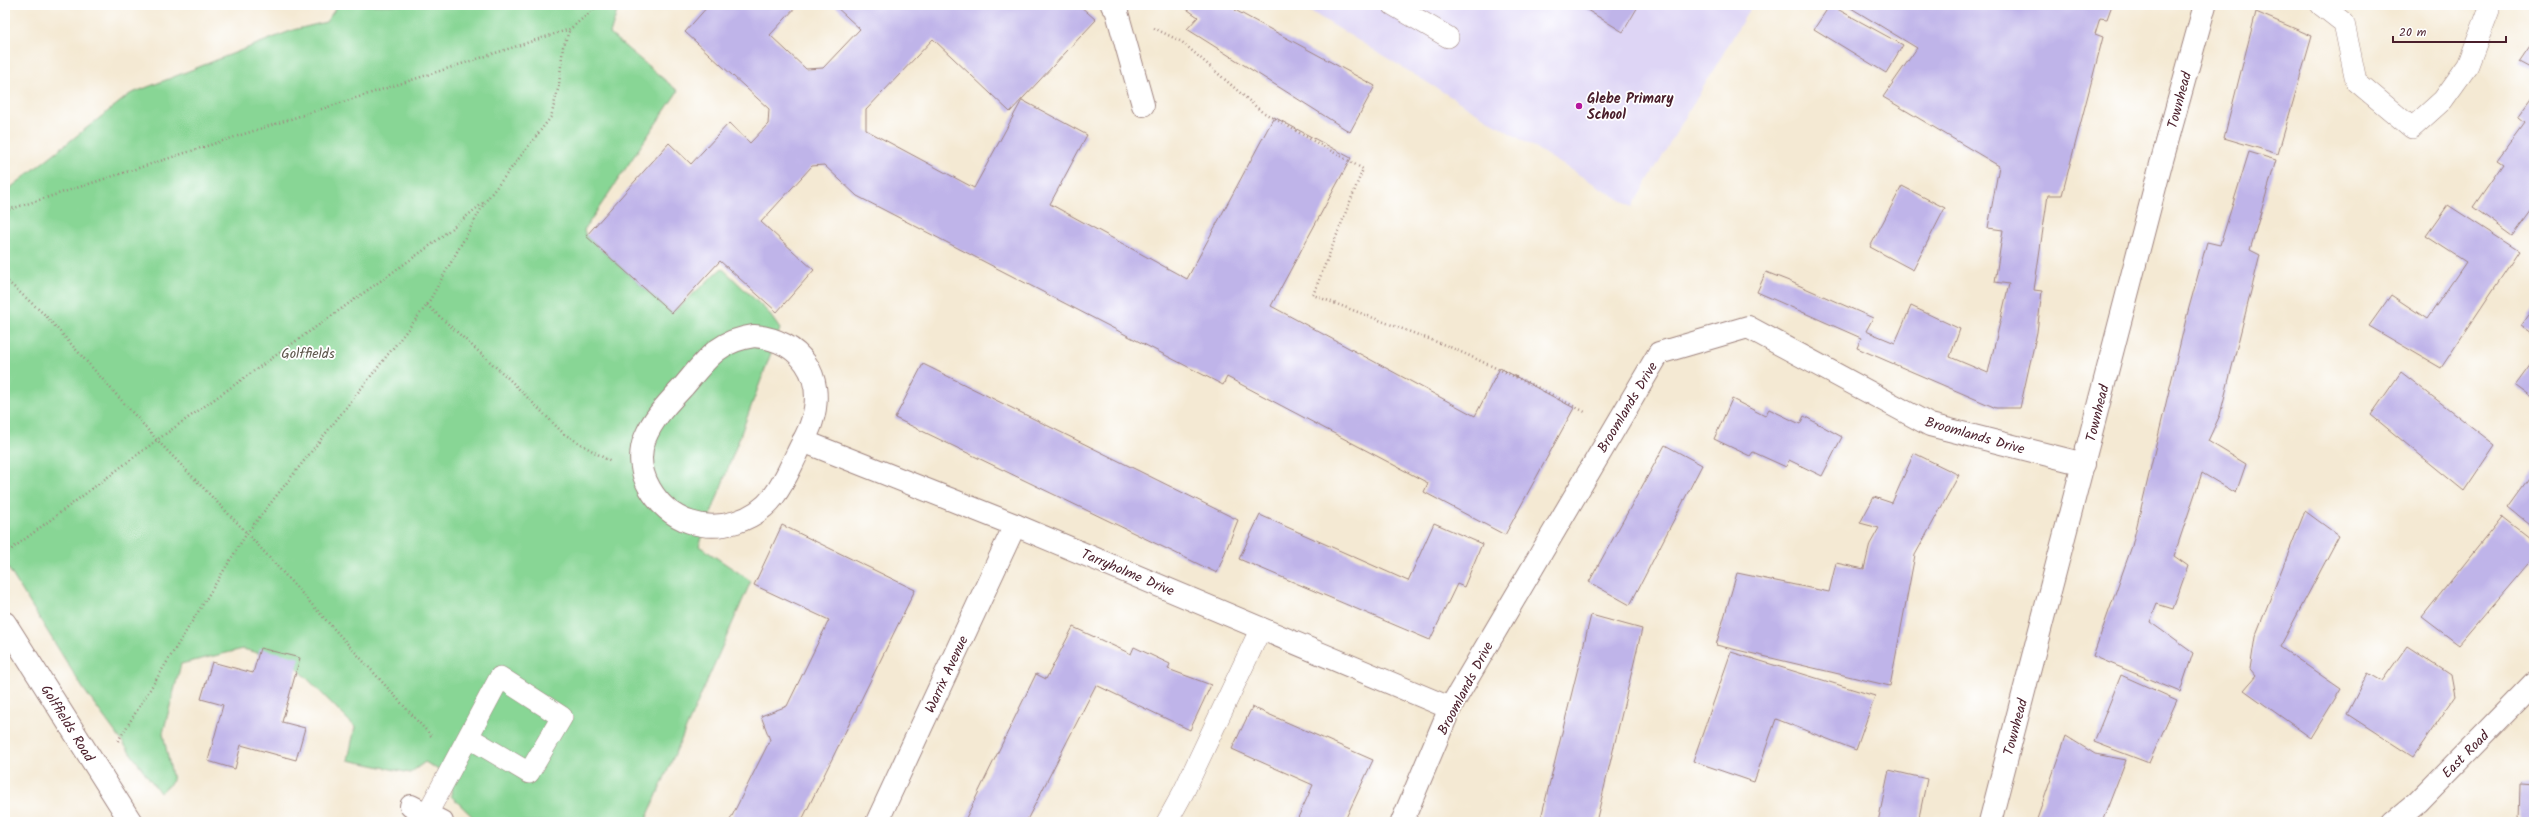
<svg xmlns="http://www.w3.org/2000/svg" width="2539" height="827" font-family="Kalam,sans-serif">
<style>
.built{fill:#ded5f5}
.green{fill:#88d695;stroke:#697a60}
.building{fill:#bfb4e9}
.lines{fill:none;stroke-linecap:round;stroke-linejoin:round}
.lane-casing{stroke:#9f847f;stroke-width:22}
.street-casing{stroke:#9f847f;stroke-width:24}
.secondary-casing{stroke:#9f847f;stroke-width:24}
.path{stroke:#9f847f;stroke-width:2.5;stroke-dasharray:1 3;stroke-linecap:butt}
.lane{stroke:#fff;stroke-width:21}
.street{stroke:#fff;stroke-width:22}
.secondary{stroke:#fff;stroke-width:22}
.poi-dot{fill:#b5179e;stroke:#fff;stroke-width:1.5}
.labels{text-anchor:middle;stroke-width:3.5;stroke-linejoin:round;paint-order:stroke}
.poi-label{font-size:14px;font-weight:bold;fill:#4a1f2b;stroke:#fff;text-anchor:start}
.street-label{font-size:14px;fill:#4a1f2b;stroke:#fff}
.park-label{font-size:14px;fill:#5d564b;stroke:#fff}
</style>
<rect width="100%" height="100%" fill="#fff"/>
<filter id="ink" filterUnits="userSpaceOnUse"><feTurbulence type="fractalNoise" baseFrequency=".025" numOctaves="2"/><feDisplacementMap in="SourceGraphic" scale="8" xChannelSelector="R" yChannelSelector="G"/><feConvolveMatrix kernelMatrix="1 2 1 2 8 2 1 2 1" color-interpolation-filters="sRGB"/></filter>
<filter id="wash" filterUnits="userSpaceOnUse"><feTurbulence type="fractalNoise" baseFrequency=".012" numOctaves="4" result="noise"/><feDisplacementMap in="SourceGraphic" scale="16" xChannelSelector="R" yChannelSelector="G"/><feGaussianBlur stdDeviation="0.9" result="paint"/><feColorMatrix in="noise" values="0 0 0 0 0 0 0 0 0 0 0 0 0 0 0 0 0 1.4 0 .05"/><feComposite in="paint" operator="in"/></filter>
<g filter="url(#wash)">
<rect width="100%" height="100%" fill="#f4e9d3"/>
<polygon class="built" points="1300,5 1752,5 1632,207"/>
<polygon class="green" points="338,5 619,5 610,34 678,91 584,230 586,236 672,313 722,268 768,312 780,329 699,546 751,581 645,822 478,822 451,796 452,778 425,762 410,773 348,760 355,727 291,662 243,649 181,664 163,733 173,781 160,793 84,690 5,563 5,192 130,94 293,30 326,22"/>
<g id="blocks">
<g class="building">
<polygon points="709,5 798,5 770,35 806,69 823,68 860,29 834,5 1079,5 1096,20 1010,112 933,39 866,110 866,130 974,188 1022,100 1087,135 1050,204 1187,279 1274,117 1351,158 1271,306 1475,416 1500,368 1574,408 1505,535 1424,492 1428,483 1227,377 1223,385 857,196 824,165 812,166 761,222 814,270 777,312 720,261 672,313 586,236 669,143 691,164 729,123 750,143 768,124 769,109 685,32"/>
<polygon points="1181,5 1239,5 1235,10 1375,86 1350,132 1187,29 1198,17"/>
<polygon points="1414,5 1425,5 1422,10"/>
<polygon points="1579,5 1639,5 1623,32"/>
<polygon points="1830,5 1903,45 1886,73 1814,29"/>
<polygon points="1846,5 2112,5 2107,19 2100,18 2095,34 2103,37 2062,195 2048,195 2034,290 2042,291 2037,332 2020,408 1996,408 1857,348 1861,338 1757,292 1766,272 1789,281 1873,318 1866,331 1895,343 1911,306 1960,329 1950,357 1988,373 2009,284 1995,282 2003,230 1988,228 1999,166 1883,97 1917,48"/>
<polygon points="2256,12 2312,36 2278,154 2224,138"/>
<polygon points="2534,40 2534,70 2519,62"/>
<polygon points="2534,96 2534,207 2513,236 2473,207 2503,164 2497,160 2524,123 2518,118"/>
<polygon points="2249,152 2276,160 2250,250 2260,255 2220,415 2208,441 2246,464 2236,493 2202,473 2174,556 2188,566 2173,609 2157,604 2150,622 2193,653 2180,692 2093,656 2132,546 2187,315 2207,242 2220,245"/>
<polygon points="1902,186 1945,208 1913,270 1870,247"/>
<polygon points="2448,205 2519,251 2441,368 2369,326 2391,295 2427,319 2466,262 2426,236"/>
<polygon points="2534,308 2534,335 2521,326"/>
<polygon points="2534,360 2534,400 2515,386"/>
<polygon points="923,364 1238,520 1217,573 895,418"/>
<polygon points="2401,372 2495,445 2464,491 2371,415"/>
<polygon points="1732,399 1765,416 1769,409 1800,424 1804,416 1842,437 1822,476 1789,460 1786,467 1753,452 1750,456 1714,439"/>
<polygon points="1665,445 1702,465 1630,605 1589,582"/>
<polygon points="1914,453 1959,475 1915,555 1890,686 1716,645 1737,573 1829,592 1836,563 1864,569 1870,544 1879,528 1860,523 1874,497 1892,503"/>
<polygon points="2534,471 2534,528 2508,507"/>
<polygon points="2305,511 2339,536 2280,647 2341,689 2311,738 2244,690 2256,676 2250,669 2255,637"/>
<polygon points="1260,515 1408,581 1434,523 1482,544 1464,587 1457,584 1430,640 1239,559"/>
<polygon points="2502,517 2534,542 2534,557 2459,645 2422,617"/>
<polygon points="782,525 915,590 801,822 729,822 770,740 761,716 787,706 829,620 754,585"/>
<polygon points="1591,615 1642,629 1596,822 1540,822"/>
<polygon points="1073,627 1131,654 1134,647 1170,664 1168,669 1211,685 1190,730 1096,685 1026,822 964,822 1036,674 1046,679"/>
<polygon points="2407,646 2451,675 2455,697 2413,757 2347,714 2368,673 2382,681"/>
<polygon points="260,648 300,658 282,722 305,728 296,760 241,745 235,769 208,761 223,705 201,699 212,662 253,673"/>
<polygon points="1731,652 1875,696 1856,750 1776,719 1754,782 1693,761"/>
<polygon points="2121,675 2177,700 2149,763 2094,742"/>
<polygon points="1252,707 1373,760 1344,822 1296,822 1313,785 1232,749"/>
<polygon points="2066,736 2095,754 2126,760 2102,822 2036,822"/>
<polygon points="1889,770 1927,779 1918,822 1878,822"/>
<polygon points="2520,783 2534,784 2534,822 2519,822"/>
</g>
</g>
</g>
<g filter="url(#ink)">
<use href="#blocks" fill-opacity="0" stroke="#9f847f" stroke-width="1"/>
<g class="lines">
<defs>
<g id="lane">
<polyline points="1393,5 1448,37"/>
<polyline points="2321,5 2344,23 2356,81 2412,128 2443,100 2468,65 2489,10"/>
<polyline points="427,814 500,677 562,717 529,773 468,737"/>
<polyline points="1167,822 1184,791 1261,628"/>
</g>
<g id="street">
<polyline points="1112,5 1116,9 1143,105"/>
<path d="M754 336C800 340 826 376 812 421 809 432 802 443 797 454 790 468 784 483 774 496 755 521 719 532 690 522 657 511 631 472 645 438 653 418 669 402 683 387 706 360 717 341 754 336Z"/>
<polyline points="803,441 1015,525 1450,708"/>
<polyline points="5,623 131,822"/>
<polyline points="411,806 442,822"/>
<polyline points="877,822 1015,525"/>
<polyline points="1402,822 1450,708 1659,353 1748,327 1930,425 2084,464"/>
<polyline points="2394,822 2418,802 2534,683"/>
</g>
<polyline id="secondary" points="1990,822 2161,164 2205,5"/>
</defs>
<use href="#lane" class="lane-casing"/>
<use href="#street" class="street-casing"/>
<use href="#secondary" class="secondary-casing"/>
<g class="path">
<polyline points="1154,28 1182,42 1261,111 1363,169 1313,295 1450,347 1533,385 1587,413"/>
<polyline points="5,211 570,29 599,5"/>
<polyline points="5,279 45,315 157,440 247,533 433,738"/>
<polyline points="427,305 508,378 564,434 611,462"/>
<polyline points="5,554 157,440 431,245 483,203"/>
<polyline points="118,741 247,533 427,305 485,202 551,117 559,85 563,47 570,29"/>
</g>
<use href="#lane" class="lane"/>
<use href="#street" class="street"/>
<use href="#secondary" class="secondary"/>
</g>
</g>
<circle class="poi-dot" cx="1579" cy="106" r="4"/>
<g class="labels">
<g class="poi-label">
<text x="1587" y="103">Glebe Primary<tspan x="1587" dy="16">School</tspan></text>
</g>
<g class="street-label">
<text transform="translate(2179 100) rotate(-75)" y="5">Townhead</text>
<text transform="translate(1627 407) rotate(-59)" y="5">Broomlands Drive</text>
<text transform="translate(2097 413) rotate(-76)" y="5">Townhead</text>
<text transform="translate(1975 435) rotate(16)" y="5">Broomlands Drive</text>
<text transform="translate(1128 572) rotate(23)" y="5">Tarryholme Drive</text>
<text transform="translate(946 674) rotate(-65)" y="5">Warrix Avenue</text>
<text transform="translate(1465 688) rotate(-62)" y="5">Broomlands Drive</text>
<text transform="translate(68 723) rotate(58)" y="5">Golffields Road</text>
<text transform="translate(2015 727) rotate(-75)" y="5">Townhead</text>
<text transform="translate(2465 754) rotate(-45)" y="5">East Road</text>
</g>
<g class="park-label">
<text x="308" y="358">Golffields</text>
</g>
</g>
<rect width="2539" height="827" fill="none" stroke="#fff" stroke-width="20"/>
<path d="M2393 36v6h113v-6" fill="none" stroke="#4a1f2b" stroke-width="2"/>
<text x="2399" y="36" font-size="12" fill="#4a1f2b" stroke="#ffffff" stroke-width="3" paint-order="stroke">20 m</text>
</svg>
